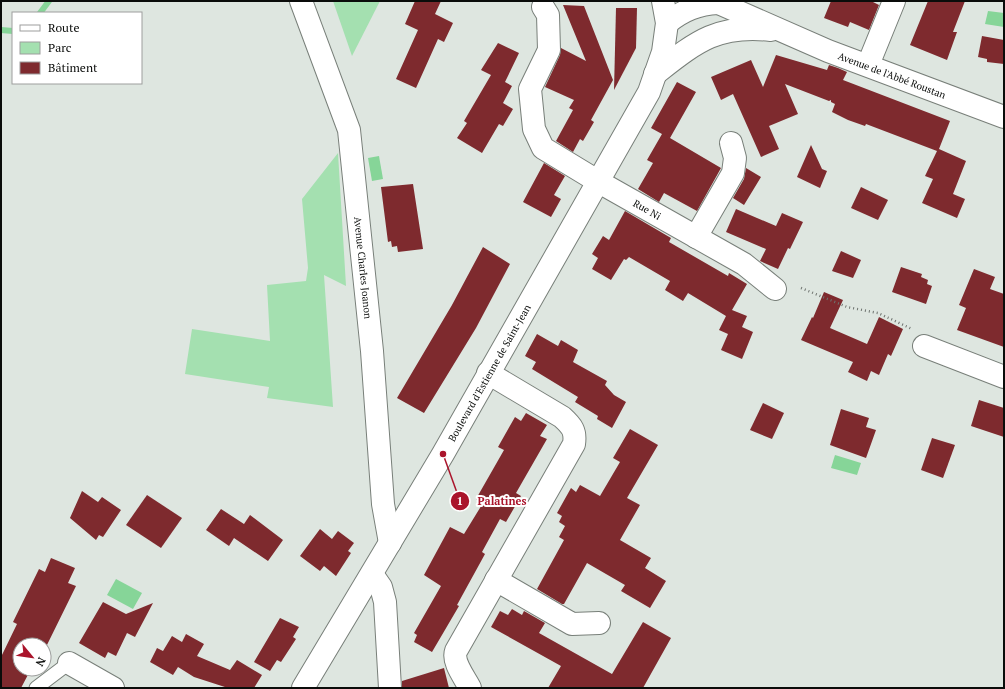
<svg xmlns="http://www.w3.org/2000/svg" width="1005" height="689" font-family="'PT Serif',serif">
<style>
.green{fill:#a4e0b0}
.water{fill:#86d598}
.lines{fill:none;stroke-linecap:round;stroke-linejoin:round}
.stream{stroke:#86d598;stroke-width:6}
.building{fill:#7e2a2e}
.lane-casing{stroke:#787f79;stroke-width:15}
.street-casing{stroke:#787f79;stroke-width:24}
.path{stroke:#6e736f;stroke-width:2.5;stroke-dasharray:1 3;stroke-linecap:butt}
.lane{stroke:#fff;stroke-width:13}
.street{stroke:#fff;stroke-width:22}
.labels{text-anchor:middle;stroke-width:4;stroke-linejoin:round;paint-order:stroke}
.street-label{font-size:10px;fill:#0a0c0a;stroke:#fff}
.leader{fill:none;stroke:#aa142b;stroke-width:1.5}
.callout-dot{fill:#aa142b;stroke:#fff;stroke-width:1.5}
.mark-label{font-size:12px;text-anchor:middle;font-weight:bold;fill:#fff}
.callout-label{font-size:11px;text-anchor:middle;font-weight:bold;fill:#aa142b;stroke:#fff;stroke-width:4;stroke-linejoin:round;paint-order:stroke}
</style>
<rect width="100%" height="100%" fill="#dee6e0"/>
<g class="green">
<polygon points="333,1 380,1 352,56"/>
<polygon points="338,153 346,286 324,275 333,407 267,398 269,387 185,374 192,329 270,341 267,285 306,281 308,268 302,199"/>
</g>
<g class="water">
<polygon points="988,11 1004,13 1004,27 985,24"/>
<polygon points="379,156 383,179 372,181 368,158"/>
<polygon points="835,455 861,463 857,475 831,468"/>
<polygon points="116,579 142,593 133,609 107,595"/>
</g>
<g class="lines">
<g class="stream">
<polyline points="40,13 49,1"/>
<polyline points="1,30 13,31"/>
</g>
</g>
<g class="building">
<polygon points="415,1 441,1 435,14 453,23 444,42 438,39 416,88 396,79 418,30 405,24"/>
<polygon points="831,1 871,1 879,5 869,30 850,22 848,27 824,18"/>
<polygon points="928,1 965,1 953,32 957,32 947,60 910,45"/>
<polygon points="563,5 584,6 613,80 591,120 594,122 583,141 580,139 573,152 556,141 573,110 569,108 574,100 545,87 560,55 561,48 586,61"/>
<polygon points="616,8 637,8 636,48 614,90"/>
<polygon points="982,36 1004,40 1004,64 987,62 987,59 978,57"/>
<polygon points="498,43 519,53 505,82 512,86 503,103 513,109 503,126 499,124 482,153 457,138 467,123 464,121 491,75 481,70"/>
<polygon points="776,55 827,70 829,65 838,68 847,72 843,80 950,121 939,149 966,161 953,194 965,199 957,218 922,203 933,179 925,176 937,151 866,124 865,126 848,120 832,112 835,104 831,102 831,100 829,101 785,84 798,114 769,126 779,149 761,157 733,94 721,100 711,77 751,60 763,87"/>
<polygon points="677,82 696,92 670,138 721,168 697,211 664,193 659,202 638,189 653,163 647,160 662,134 651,128"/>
<polygon points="811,145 822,169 827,171 820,188 797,177"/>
<polygon points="544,163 565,176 554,195 561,199 551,217 523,202"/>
<polygon points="746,168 761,177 744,205 733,198 744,179"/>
<polygon points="413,184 423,249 398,252 397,246 392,247 391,241 388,242 381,187"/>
<polygon points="861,187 888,200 878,220 851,208"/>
<polygon points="736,209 776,226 782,213 803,222 790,249 788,248 778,269 760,261 766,249 726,232"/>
<polygon points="625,211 671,238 669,242 728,276 729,273 747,284 732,310 747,316 742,327 753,332 742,359 721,350 728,334 719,330 726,316 688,293 683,301 665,290 670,281 629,257 626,260 624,259 611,280 592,269 598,258 592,254 603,236 609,240"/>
<polygon points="483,247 510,264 476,328 424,413 397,398 452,305"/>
<polygon points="841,251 861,260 853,278 832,271"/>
<polygon points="901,267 922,274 921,277 928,280 927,284 932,286 926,304 892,292"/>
<polygon points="974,269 995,277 990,289 1004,294 1004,347 957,330 966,308 959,305"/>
<polygon points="824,292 843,300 830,328 867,344 879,317 903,329 891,356 888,354 879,375 871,371 867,381 848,372 853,362 801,340 812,317 813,318"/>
<polygon points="537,334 558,346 561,340 578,350 573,362 607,381 605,385 614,395 626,402 612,428 597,419 598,416 575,402 578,397 532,369 536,362 525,356"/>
<polygon points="979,400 1004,408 1004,437 971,426"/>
<polygon points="763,403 784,413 772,439 750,430"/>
<polygon points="841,409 869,418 866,427 876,430 866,458 830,445"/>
<polygon points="526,413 547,425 540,436 547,439 516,493 521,496 506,522 500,519 482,552 485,554 457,605 459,606 432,652 414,642 417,635 414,633 441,586 424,575 450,527 464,534 483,503 476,499 504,450 498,447 515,417 521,421"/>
<polygon points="630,429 658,445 627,498 640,505 620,540 651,558 645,568 666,581 650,608 621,591 625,585 587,563 564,604 562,604 537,589 564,540 559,537 565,526 559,522 562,516 557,513 571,488 576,492 580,485 600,496 620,462 613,458"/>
<polygon points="932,438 955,445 943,478 921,470"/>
<polygon points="82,491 98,502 102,497 121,510 103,537 99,535 96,540 70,518"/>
<polygon points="147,495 182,518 161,548 126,525"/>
<polygon points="221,509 244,524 250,515 283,540 268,561 234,538 229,546 206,530"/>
<polygon points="320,529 332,539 338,531 354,543 348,551 351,553 336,576 324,566 320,571 300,556"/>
<polygon points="51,558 75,568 68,583 76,586 44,651 44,645 20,645 20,669 31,669 21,688 1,688 1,657 17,624 13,622 39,569 45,572"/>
<polygon points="103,602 126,614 153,603 135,637 127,633 116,656 108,652 105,658 79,643"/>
<polygon points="512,609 522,615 524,611 545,623 539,633 612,674 643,622 671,638 643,688 548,688 561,666 491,627 500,611 508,615"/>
<polygon points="280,618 299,627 293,637 296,639 281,662 277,660 270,671 254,662"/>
<polygon points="186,634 204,644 197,656 230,670 237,660 262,675 254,688 228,688 194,677 178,667 173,675 150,662 157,648 163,651 172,636 182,642"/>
<polygon points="444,668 449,688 402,688 402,681"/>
</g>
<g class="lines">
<defs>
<polyline id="lane" points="36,688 69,663"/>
<g id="street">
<path id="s1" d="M301 1 349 130 372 351 383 504 390 543"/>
<path id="s2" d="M714 1 828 51 1004 117"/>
<path id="s3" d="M543 7 548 15 549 50 530 89 534 129 543 148 599 182 744 264 775 289"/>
<path d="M667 23C683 10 698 4 718 3"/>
<polyline points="868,65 894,1"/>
<path d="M655 74C696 42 717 24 771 30"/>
<polyline points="696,237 733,173 735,158 731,143"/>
<polyline points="924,346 1004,377"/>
<polyline points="372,574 381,587 385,602 390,688"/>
<polyline points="496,580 572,624 599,623"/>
<polyline points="69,663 113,688"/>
<path id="s4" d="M303 688 443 454 649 92 663 52 667 23 663 1"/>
<path d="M470 688C465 678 452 662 456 651L574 444C576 431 572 426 562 417L488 373"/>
</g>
</defs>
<use href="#lane" class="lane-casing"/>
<use href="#street" class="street-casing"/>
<polyline class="path" points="801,288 847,307 878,313 912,329"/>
<use href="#lane" class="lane"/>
<use href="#street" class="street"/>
</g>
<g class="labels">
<g class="street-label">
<text dy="4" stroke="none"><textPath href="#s2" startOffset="193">Avenue de l'Abbé Roustan</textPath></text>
<text dy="4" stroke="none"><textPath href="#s3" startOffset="270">Rue Ni</textPath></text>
<text dy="4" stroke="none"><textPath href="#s1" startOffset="276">Avenue Charles Joanon</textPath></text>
<text dy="4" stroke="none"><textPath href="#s4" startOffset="366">Boulevard d'Estienne de Saint-Jean</textPath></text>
</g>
</g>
<path class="leader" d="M443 454L460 501"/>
<g class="callout-dot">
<circle cx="443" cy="454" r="4"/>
<circle cx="460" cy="501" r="10"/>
</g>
<g class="mark-label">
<text x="460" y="505">1</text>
</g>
<g class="callout-label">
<text x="502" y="505">Palatines</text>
</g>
<rect width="1005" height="689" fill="none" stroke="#0a0c0a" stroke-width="4"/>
<rect x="12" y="12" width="130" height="72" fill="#ffffff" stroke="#9d9e9d"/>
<rect x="20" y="25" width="20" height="6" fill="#ffffff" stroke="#9d9e9d"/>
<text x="48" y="32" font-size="12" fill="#0a0c0a">Route</text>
<rect x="20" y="42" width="20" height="12" fill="#a4e0b0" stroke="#9d9e9d"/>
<text x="48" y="52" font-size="12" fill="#0a0c0a">Parc</text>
<rect x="20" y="62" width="20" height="12" fill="#7e2a2e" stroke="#9d9e9d"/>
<text x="48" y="72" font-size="12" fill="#0a0c0a">Bâtiment</text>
<g transform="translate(32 657) rotate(119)"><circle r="19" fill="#ffffff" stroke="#9d9e9d"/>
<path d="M0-3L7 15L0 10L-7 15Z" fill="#aa142b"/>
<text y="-6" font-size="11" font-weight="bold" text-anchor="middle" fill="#0a0c0a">N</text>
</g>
</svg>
